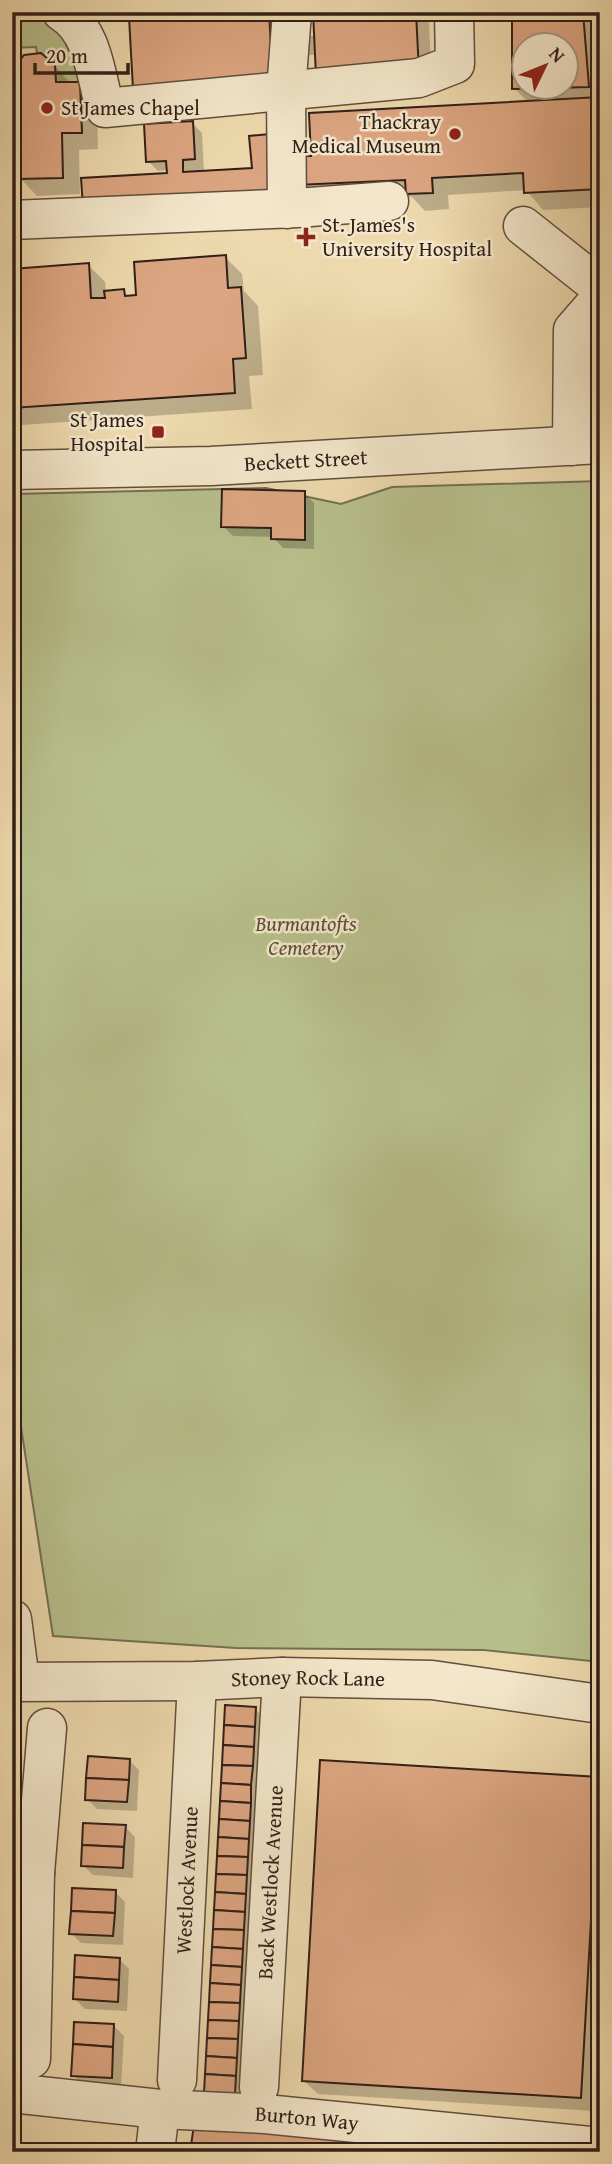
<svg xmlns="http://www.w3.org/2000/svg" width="612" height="2164" font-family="'Gentium Book Plus',serif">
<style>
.green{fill:#b7bf8b;stroke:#746f52;stroke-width:2}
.shadow{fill:#0003;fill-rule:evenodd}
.building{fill:#dca581;stroke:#311f18;stroke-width:2;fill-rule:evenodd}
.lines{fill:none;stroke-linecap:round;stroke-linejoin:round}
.minor-casing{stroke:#604e3d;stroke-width:41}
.minor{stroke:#f3e6ca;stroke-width:38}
.poi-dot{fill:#8f2418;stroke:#f3e6ca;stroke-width:2.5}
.labels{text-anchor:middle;stroke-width:5;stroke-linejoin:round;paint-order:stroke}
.poi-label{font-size:21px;fill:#311f18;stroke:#f3e6ca;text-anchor:start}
.street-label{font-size:21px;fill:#311f18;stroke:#f3e6ca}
.park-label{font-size:21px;font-style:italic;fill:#594f3a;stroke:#f3e6ca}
</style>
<rect width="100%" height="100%" fill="#edd9ad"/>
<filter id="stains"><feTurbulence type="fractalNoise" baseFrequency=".00286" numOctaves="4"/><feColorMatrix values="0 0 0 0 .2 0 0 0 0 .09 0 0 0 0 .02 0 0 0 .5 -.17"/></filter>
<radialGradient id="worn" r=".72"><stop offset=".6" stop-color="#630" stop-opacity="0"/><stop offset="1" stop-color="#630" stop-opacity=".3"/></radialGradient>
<g class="green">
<polygon points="32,14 55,23 73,38 81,82 80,128 17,141 12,173 12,87 56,82 55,65 41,53 37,53 36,47 12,48 12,16"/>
<polygon points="600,481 600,1662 484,1650 236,1648 53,1636 12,1368 12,494 266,488 341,504 392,487"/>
</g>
<g class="shadow">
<polygon points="130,12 181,12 182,16 293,12 294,37 313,36 316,39 326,12 419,12 429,23 432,86 317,55 284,55"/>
<path d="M515 12H600V207L543 210 526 190 448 195 449 209 425 211 412 197 315 202 298 185 313 157 528 102 514 88ZM524 46H566V88H524Z"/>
<path d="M54 66 72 84H80L97 101 98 149 79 150 80 194 37 196 20 178 19 158 12 155V72ZM54 70H57L58 91H54Z"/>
<polygon points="192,123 202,133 204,172 283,205 169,174 169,170 158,171 148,161"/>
<polygon points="225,257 242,274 244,291 258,306 263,375 249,376 252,409 22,425 12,415 12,270 88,265 105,282 106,292 123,291 130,298 138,297"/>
<polygon points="304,493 314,503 314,549 283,548 273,537 233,536 223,526"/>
<polygon points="255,1709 265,1719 244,2103 216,2102"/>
<polygon points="129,1760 139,1770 137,1811 97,1809 87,1799"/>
<polygon points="598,1778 600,2014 594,2111 318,2094 303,2080"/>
<polygon points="12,1810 19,1810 29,1820 27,1860 12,1859"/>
<polygon points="125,1827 135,1837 133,1878 93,1875 83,1865"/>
<polygon points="115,1892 125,1902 123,1945 81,1943 71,1933"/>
<polygon points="119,1959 129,1969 127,2011 85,2009 75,1999"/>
<polygon points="114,2026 124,2036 121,2087 83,2085 73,2075"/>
</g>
<g class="building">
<polygon points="128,12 178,12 178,15 129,17"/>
<polygon points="225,12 269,12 273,82 133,89 129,17"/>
<polygon points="313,12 416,12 419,72 316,76"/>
<path d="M512 12H583L589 87 512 89ZM524 46H566V88H524Z"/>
<polygon points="41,53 55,65 56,82 80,82 82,133 62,133 63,178 18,179 17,141 12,141 12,70 24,55"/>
<polygon points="600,97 600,189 524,193 523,173 432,178 433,193 406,194 405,180 296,185 294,156 311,156 309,113"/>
<polygon points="193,121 195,159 183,160 183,172 252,168 249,136 270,134 274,195 83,207 81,178 167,173 166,161 146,162 144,124"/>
<polygon points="226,255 228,288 241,287 246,358 233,359 235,393 12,408 12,269 89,263 91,298 105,298 104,291 124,289 125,296 136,295 134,262"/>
<polygon points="222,489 305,491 305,540 271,539 271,528 221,527"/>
<polygon points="225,1705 256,1707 255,1727 224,1725"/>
<polygon points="224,1725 255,1727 254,1747 223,1745"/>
<polygon points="223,1745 254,1747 253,1766 222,1765"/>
<polygon points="88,1756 130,1759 129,1780 86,1778"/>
<polygon points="320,1760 599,1777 581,2098 302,2081"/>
<polygon points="222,1765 253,1766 251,1785 221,1783"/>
<polygon points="86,1778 129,1780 127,1802 85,1800"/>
<polygon points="221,1783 251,1785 251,1803 220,1801"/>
<polygon points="220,1801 251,1803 250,1821 219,1819"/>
<polygon points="12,1808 20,1809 18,1851 12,1851"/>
<polygon points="219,1819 250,1821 249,1839 218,1837"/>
<polygon points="83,1823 126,1825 124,1847 82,1845"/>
<polygon points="218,1837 249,1839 248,1857 217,1856"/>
<polygon points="82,1845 124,1847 123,1868 81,1866"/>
<polygon points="217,1856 248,1857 247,1875 216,1874"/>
<polygon points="216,1874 247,1875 246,1894 215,1892"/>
<polygon points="72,1888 116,1890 115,1913 71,1911"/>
<polygon points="215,1892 246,1894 245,1912 214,1910"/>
<polygon points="214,1910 245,1912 244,1930 213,1929"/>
<polygon points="71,1911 115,1913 113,1936 69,1934"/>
<polygon points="213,1929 244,1930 243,1949 212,1947"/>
<polygon points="212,1947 243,1949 242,1967 211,1965"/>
<polygon points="75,1955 120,1958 119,1980 74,1977"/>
<polygon points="211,1965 242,1967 241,1985 210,1983"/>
<polygon points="74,1977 119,1980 118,2002 73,1999"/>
<polygon points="210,1983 241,1985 240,2003 209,2002"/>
<polygon points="209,2002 240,2003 239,2021 208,2020"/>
<polygon points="208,2020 239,2021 238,2039 207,2038"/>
<polygon points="74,2022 114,2024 113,2047 73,2044"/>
<polygon points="207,2038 238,2039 237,2058 206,2056"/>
<polygon points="73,2044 113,2047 112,2078 71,2076"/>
<polygon points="206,2056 237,2058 236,2076 205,2074"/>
<polygon points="205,2074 236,2076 235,2094 204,2093"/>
<polygon points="194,2125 463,2152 190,2152"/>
</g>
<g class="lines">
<defs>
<g id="minor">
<path d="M62 12C93 30 96 77 105 108L419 78 455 64 454 12"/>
<polyline points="287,209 286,91 292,12"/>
<polyline points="12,220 297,208 389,201"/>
<polyline points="523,226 600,287"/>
<polyline points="572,446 573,330 600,299"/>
<path id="s1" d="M12 470 211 466 600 444"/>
<polyline points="12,1619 20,1681"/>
<path id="s2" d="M12 1682 197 1681 282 1677 432 1680 600 1704"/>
<polyline points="35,1873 47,1728"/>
<polyline points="12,1877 35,1873 31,2059"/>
<path id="s3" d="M177 2080 197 1681"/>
<path id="s4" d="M259 2087 282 1677"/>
<path id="s5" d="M12 2093 160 2109 265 2114 600 2147"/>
<polyline points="155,2152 160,2109"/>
</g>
</defs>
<use href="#minor" class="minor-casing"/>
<use href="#minor" class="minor"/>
</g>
<g class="poi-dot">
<circle cx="47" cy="108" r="7"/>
<circle cx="455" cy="134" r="7"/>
<path d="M302.5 226.5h7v7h7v7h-7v7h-7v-7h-7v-7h7z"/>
<rect x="151" y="425" width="14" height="14" rx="3.5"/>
</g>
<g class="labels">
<g class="poi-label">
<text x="61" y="115">St James Chapel</text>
<text x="441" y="129" text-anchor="end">Thackray<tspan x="441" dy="24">Medical Museum</tspan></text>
<text x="322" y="232">St. James's<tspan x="322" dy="24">University Hospital</tspan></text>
<text x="144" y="427" text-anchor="end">St James<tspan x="144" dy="24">Hospital</tspan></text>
</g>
<g class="street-label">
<text dy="7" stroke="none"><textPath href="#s1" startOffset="294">Beckett Street</textPath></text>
<text dy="7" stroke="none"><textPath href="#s2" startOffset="296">Stoney Rock Lane</textPath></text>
<text dy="7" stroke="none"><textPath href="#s3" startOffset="200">Westlock Avenue</textPath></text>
<text dy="7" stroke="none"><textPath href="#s4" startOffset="205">Back Westlock Avenue</textPath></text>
<text dy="7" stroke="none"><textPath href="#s5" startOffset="296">Burton Way</textPath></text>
</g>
<g class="park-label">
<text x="306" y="931">Burmantofts<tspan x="306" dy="24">Cemetery</tspan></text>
</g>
</g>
<rect width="612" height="2164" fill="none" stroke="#edd9ad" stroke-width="42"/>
<rect x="14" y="14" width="584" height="2136" fill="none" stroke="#311f18" stroke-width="3.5"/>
<rect x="21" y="21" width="570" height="2122" fill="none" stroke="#311f18" stroke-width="2"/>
<g transform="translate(545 66) rotate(47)"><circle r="33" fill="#f3e6ca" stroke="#a59683" stroke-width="2"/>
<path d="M0-5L12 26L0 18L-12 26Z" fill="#8f2418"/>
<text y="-10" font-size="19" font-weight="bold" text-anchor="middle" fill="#311f18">N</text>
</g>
<path d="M35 63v10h93v-10" fill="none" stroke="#311f18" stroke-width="3.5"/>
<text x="46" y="63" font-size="21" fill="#311f18" stroke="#f3e6ca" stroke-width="5" paint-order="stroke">20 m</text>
<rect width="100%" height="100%" filter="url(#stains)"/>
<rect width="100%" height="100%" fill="url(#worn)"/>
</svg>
